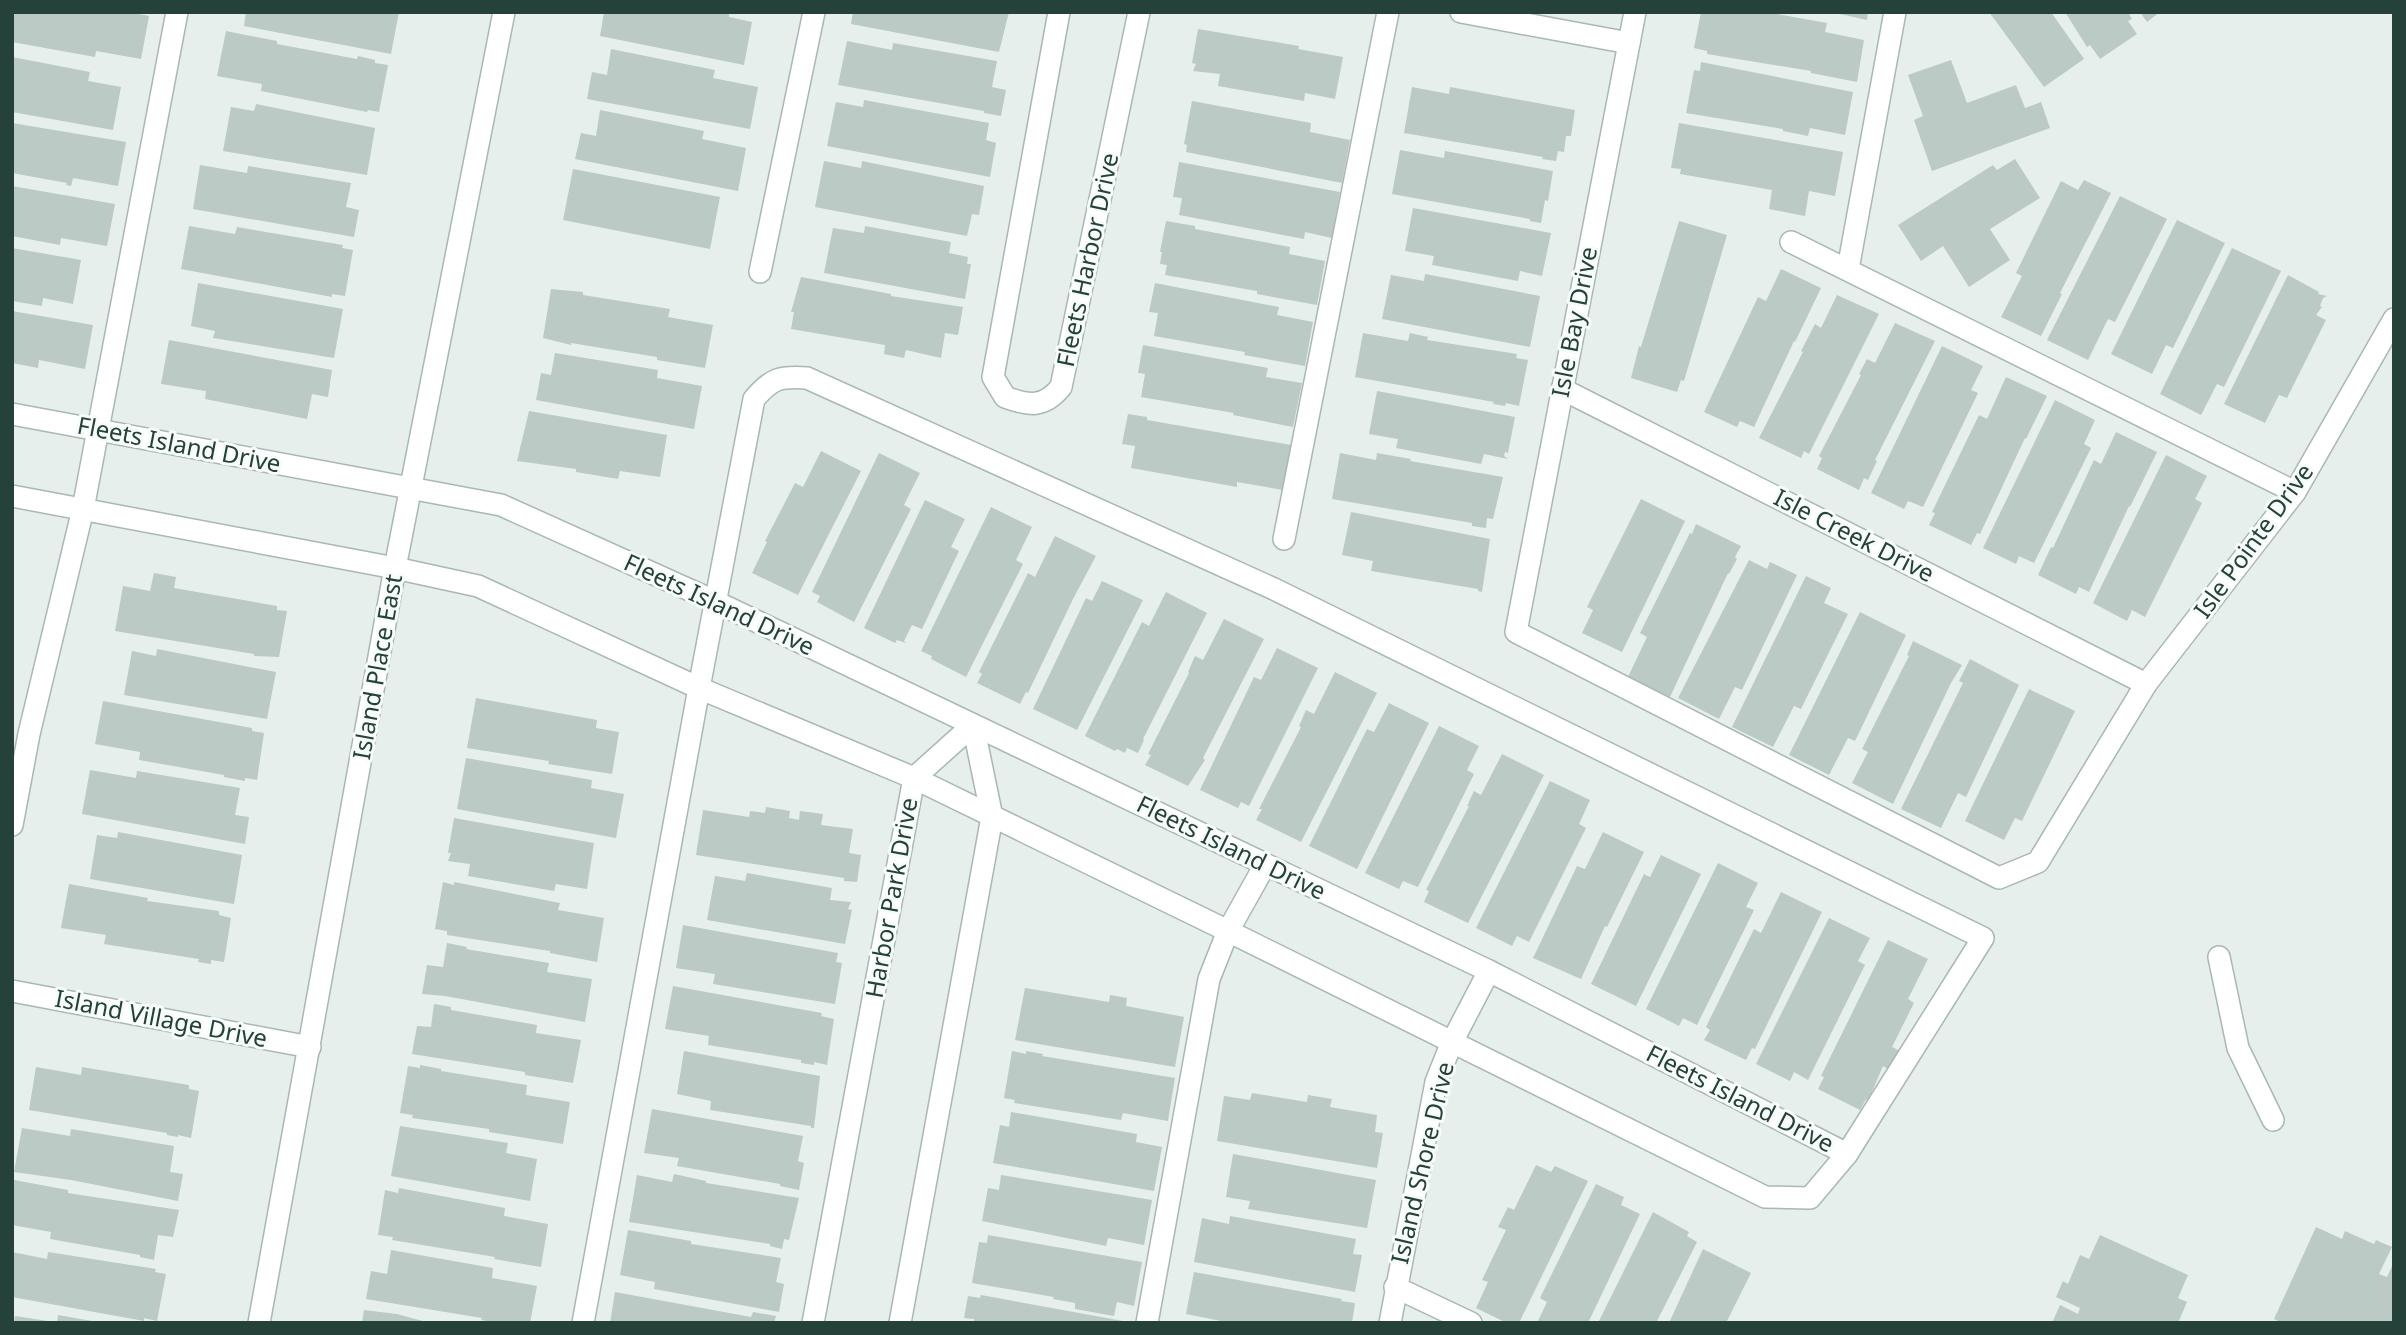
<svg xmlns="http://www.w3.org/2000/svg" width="2406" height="1335" font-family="'Noto Sans',sans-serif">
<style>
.building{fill:#bbcac4}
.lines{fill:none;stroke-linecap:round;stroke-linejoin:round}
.minor-casing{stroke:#a8b8b2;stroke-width:24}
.minor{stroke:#fff;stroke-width:21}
.labels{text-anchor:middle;stroke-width:6;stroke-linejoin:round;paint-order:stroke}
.street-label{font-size:24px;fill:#24423a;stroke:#f7fbf9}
</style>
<rect width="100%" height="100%" fill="#e6efeb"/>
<g class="building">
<polygon points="12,12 128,12 149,16 141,59 96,51 95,57 12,42"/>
<polygon points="246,12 399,12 391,54 244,26"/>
<polygon points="604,12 729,12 729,17 752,22 744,65 600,36"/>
<polygon points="853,12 1009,12 999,52 851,24"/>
<polygon points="1701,12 1766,12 1827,23 1825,32 1864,40 1857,82 1811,73 1811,71 1707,54 1707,51 1694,48"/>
<polygon points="1831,12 1868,12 1867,20"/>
<polygon points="1989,12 2051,12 2084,59 2044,87"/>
<polygon points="2065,12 2128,12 2132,19 2128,21 2137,34 2100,59 2090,45 2087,47"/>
<polygon points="2140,12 2160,12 2147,22"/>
<polygon points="1198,29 1299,46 1298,49 1343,57 1335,99 1305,93 1304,101 1218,86 1220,74 1193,71 1196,64 1192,63"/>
<polygon points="226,31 277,41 277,44 357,59 358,56 375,60 375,63 388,65 379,112 368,110 367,112 261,91 262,84 217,76"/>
<polygon points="847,41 892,50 893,43 997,61 992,87 1006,90 1001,116 984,113 984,111 838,85"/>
<polygon points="611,49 715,70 713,78 758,87 750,129 587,99 592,72 607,75"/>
<polygon points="12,57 90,72 88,81 121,87 113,130 12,112"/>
<polygon points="1951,60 1967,103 2016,85 2025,108 2041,102 2050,128 1932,171 1914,120 1923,116 1908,75"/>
<polygon points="1701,62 1853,92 1845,135 1810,128 1808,136 1783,131 1783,129 1686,113 1694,70 1700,71"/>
<polygon points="1412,87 1449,94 1450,87 1575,110 1571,136 1566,136 1564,152 1558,151 1556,161 1542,159 1543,157 1404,133"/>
<polygon points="864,100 989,123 986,140 996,143 990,177 827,146 836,102 863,107"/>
<polygon points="1192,101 1311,123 1310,132 1350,140 1342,183 1186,152 1187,145 1184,144"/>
<polygon points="256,104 375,128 367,175 223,151 231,107 254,111"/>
<polygon points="600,110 704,131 702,139 746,148 738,191 575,159 581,133 596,136"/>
<polygon points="12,123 126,142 118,186 73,178 71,186 66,185 67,183 12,173"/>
<polygon points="1679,123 1843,152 1835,196 1809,191 1805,216 1769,209 1772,190 1680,174 1681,169 1671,168"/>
<polygon points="1400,150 1444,158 1445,151 1553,171 1548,201 1545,200 1541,223 1530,221 1530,219 1392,194"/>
<polygon points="2015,159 2040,198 1990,229 2010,260 1969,287 1943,246 1921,261 1898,225 1993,165 1997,170"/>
<polygon points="824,161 861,168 862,161 984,186 979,215 972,214 967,236 815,207"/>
<polygon points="1179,162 1340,192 1332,238 1305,232 1304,239 1179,215 1182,198 1173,197"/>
<polygon points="200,165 247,173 248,166 351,183 346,207 359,210 354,237 193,209"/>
<polygon points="573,169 720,197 710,249 563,220"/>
<polygon points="2084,180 2111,193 2060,293 2062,294 2041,336 2001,317 2022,276 2016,273 2061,181 2078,190"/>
<polygon points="12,186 115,204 107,246 61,238 60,245 12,236"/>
<polygon points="2120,196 2167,219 2115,322 2108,319 2088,360 2047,340"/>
<polygon points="1413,208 1551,233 1542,276 1520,271 1518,281 1432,265 1434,256 1405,251"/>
<polygon points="2177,220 2225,243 2173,348 2166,345 2152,374 2111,354"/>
<polygon points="1166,221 1195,226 1195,229 1290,247 1289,254 1325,261 1317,305 1257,294 1257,291 1165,275 1167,265 1160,264 1162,252 1160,252"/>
<polygon points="1679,221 1727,235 1684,381 1681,380 1677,392 1631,378 1639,346 1641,347"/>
<polygon points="189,226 235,234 237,227 343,245 342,248 353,250 345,296 332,294 332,297 181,269"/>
<polygon points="865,226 951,242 949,253 968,257 967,264 971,264 965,299 824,273 833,228 864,233"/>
<polygon points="12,248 81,260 73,304 43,298 42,306 12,301"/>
<polygon points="2232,248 2281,271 2224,387 2217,384 2201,415 2160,394"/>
<polygon points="1781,269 1821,288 1795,342 1794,341 1754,427 1740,421 1737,427 1704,412 1758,297 1766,301"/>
<polygon points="1425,274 1540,296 1530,347 1382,319 1391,275 1424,281"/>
<polygon points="2288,275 2319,292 2318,294 2327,296 2323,298 2320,306 2322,307 2316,315 2326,320 2287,398 2279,395 2265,423 2224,404"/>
<polygon points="801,277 891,294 891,296 963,307 958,335 945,333 941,358 906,350 904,358 884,354 885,345 791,329 794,312 791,312"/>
<polygon points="198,283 343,309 334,358 213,338 215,331 191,326"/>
<polygon points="1155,283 1279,307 1277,315 1313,322 1305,366 1244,355 1245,352 1154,336 1158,313 1149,312"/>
<polygon points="551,289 583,292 583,295 670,309 668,317 713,325 705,368 657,360 657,357 571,343 571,345 543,338"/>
<polygon points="1837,295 1879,314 1809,454 1804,451 1801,458 1759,438 1803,352 1801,351 1815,324 1821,328"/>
<polygon points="12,311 93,325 85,369 39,360 38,368 12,363"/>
<polygon points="1895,323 1935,341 1875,460 1877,461 1868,480 1864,478 1859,490 1817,469 1822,458 1819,456 1861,375 1859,374 1867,359 1875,363"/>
<polygon points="1363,333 1408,341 1410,333 1428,337 1427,340 1517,354 1516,358 1528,360 1519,406 1506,403 1505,406 1493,404 1494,402 1355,377"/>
<polygon points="169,340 332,370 328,397 312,394 307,419 205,399 206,391 161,384"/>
<polygon points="1143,345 1268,368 1266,377 1302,383 1293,427 1233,415 1234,413 1141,397 1145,374 1138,373"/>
<polygon points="1942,346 1983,366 1971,390 1978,393 1923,507 1908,501 1904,509 1871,493"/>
<polygon points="555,353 658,370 657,378 702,386 694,429 536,400 541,373 551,375"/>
<polygon points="2006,377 2047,396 2026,439 2025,438 1980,534 1977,533 1971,545 1929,525 1935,513 1932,512 1979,415 1987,419"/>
<polygon points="1377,391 1515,417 1508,453 1505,452 1504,456 1508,459 1484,454 1481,464 1396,448 1398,439 1369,434"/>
<polygon points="2055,400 2095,420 2084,444 2091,448 2034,563 2019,556 2016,564 1983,548"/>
<polygon points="529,411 667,435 660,477 620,471 618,479 576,472 576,469 517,461"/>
<polygon points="1128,414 1147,417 1147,420 1291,445 1283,490 1237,482 1237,487 1131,468 1135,446 1122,444"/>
<polygon points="2116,432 2157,452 2130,507 2129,506 2089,592 2079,587 2076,594 2038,575 2051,547 2053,548 2094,460 2101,464"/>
<polygon points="821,451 861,471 798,595 752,573 767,542 765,541 795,483 803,487"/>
<polygon points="879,453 920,473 904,505 911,509 854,622 817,602 820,596 812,592"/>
<polygon points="1340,453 1376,460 1377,453 1411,459 1410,461 1503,477 1493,519 1487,518 1486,528 1472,526 1472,523 1332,499"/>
<polygon points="2166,455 2207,476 2195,499 2202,503 2145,617 2132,610 2127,621 2093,603"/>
<polygon points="1641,499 1685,521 1622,652 1582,633 1593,610 1587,607"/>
<polygon points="925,500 965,519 951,547 959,551 922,629 912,625 904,641 906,643 897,640 895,643 864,628"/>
<polygon points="991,507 1032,527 1016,560 1023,564 966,677 931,659 932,656 921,651"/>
<polygon points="1351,512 1490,539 1482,592 1478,591 1478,589 1371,571 1373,561 1342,555"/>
<polygon points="1696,524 1741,546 1735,557 1737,559 1729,574 1728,573 1670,697 1628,677 1647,637 1640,633 1690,533 1692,534"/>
<polygon points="1055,536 1096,556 1073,599 1028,693 1026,692 1020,704 977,683 982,674 979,672 1028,573 1035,577"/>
<polygon points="1749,560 1767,569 1770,562 1797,575 1742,690 1735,687 1719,719 1678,698"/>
<polygon points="154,573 176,577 174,588 277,606 277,610 287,611 279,657 254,656 254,654 115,631 123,586 150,591"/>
<polygon points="1806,576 1831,588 1824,603 1848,614 1801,709 1794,706 1773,747 1732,727"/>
<polygon points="1102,581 1143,600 1077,730 1033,709 1086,598 1092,601"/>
<polygon points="1166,592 1207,613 1143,739 1144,740 1138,753 1127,748 1125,753 1117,749 1115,751 1085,736 1142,622 1149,626"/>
<polygon points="1860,612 1906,635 1855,741 1848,738 1829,775 1789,755"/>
<polygon points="1224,619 1264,639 1203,758 1205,760 1188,786 1145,765 1151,755 1148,754 1189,673 1188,672 1195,656 1203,660"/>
<polygon points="1913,641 1962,665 1951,683 1893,804 1852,783 1868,752 1862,749 1909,656 1907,655"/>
<polygon points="1277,648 1318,668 1249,806 1241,802 1238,808 1200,790 1254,677 1261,680"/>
<polygon points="157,649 276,672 267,719 124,695 132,651 156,656"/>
<polygon points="1970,659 2019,685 1966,797 1958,793 1941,828 1901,809 1963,683 1959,681"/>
<polygon points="1335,672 1377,693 1301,842 1256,820 1262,809 1259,809 1301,727 1299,726 1306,710 1314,714"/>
<polygon points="2029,689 2075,711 2022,821 2015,818 2004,840 1965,821"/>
<polygon points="476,698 597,720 596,728 619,732 612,774 548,764 549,761 467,748"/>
<polygon points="103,701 252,728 252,731 264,733 257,780 245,778 245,781 224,777 224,775 139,760 140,752 95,744"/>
<polygon points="1389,703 1429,723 1357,869 1309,846 1367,729 1374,732"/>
<polygon points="1439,726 1479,746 1467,770 1474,774 1418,887 1403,881 1399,889 1365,873"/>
<polygon points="1502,754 1544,775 1468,923 1424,902 1429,891 1426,890 1469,806 1467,806 1474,791 1481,795"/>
<polygon points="466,758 592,780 591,788 624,794 616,838 457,809"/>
<polygon points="90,770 136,778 137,771 240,788 235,815 249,817 245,844 82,814"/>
<polygon points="1550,781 1590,800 1579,824 1586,828 1529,942 1517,936 1512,946 1476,928"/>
<polygon points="766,807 790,811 789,818 799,820 800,811 823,814 821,825 853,829 849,853 861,855 857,882 844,881 844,878 696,855 703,810 749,817 750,811 765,813"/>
<polygon points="454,818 594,843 587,889 556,884 554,891 468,876 470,864 448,861 451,853 448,853"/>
<polygon points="118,832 242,855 234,904 90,879 97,835 117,838"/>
<polygon points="1603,832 1644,852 1607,927 1605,926 1581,979 1533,958 1577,866 1585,869"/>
<polygon points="1661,855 1701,874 1636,1006 1591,984 1644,874 1650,877"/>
<polygon points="1718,863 1758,883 1746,907 1754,910 1697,1025 1683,1018 1679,1026 1646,1009"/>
<polygon points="747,873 832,888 830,900 851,902 848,909 852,910 845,944 707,920 715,876 745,881"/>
<polygon points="443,882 454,885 454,882 560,903 558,910 604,918 597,962 550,953 550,951 447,935 447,931 435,929"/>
<polygon points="69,884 148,898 147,901 219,911 219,915 231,918 224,962 211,960 211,964 198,962 199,959 104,944 106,935 61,928"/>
<polygon points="1781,892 1822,912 1755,1049 1752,1048 1746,1060 1704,1040 1710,1030 1706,1027 1754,929 1761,933"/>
<polygon points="1829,918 1870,938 1858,961 1865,965 1808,1080 1794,1072 1790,1081 1756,1064"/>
<polygon points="683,925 838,953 836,962 842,963 835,1004 713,984 715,974 676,968"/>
<polygon points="1888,940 1928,959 1908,999 1914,1003 1892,1047 1900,1051 1890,1070 1883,1066 1868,1101 1866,1099 1860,1110 1818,1089 1824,1077 1821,1076"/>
<polygon points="447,943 467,947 466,949 549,963 547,972 592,979 585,1022 445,996 422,994 427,965 443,967"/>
<polygon points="673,986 822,1013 821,1016 834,1019 827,1065 814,1062 814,1065 801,1063 801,1060 708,1045 709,1036 665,1029"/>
<polygon points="1025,988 1109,1002 1110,995 1127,998 1126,1006 1184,1017 1175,1067 1015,1040"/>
<polygon points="434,1004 451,1007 451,1010 537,1025 536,1033 581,1040 573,1083 525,1075 525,1072 412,1054 417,1026 431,1027"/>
<polygon points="684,1051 820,1076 814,1128 811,1128 811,1126 710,1110 711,1101 677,1094"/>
<polygon points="1012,1051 1026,1054 1026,1051 1043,1054 1042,1056 1175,1078 1168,1121 1123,1113 1121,1120 1014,1103 1015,1100 1004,1098"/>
<polygon points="420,1065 441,1069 441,1071 527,1085 526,1095 570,1102 563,1144 489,1132 489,1129 412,1118 413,1115 400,1113 408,1066 420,1068"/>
<polygon points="36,1067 81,1075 82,1067 189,1085 189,1089 199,1091 191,1138 178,1135 178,1137 167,1135 167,1133 29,1110"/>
<polygon points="1252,1093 1307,1102 1308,1095 1332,1099 1330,1107 1377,1115 1375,1132 1383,1133 1377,1168 1217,1141 1224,1096 1250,1100"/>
<polygon points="652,1109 803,1136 798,1161 804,1163 799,1190 780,1186 780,1184 677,1166 679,1158 644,1153"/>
<polygon points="1011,1112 1137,1134 1136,1142 1162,1147 1154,1191 993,1163 1000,1125 1009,1127"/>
<polygon points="400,1126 508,1143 506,1153 537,1159 530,1201 391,1176"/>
<polygon points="22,1128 70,1136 71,1129 174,1146 170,1172 183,1174 178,1201 71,1180 14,1172"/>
<polygon points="1233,1154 1376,1180 1367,1228 1248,1209 1250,1201 1226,1197"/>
<polygon points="1536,1165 1551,1172 1555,1166 1588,1181 1519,1323 1507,1323 1476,1308 1488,1282 1482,1280 1506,1230 1498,1227 1508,1207 1514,1210"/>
<polygon points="674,1174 706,1181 706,1183 799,1198 789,1240 784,1239 782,1249 770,1246 770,1244 629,1222 637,1175 672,1182"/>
<polygon points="1001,1175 1152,1200 1144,1245 1108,1238 1106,1246 982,1221 988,1188 999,1190"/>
<polygon points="14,1180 68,1190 68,1193 179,1210 173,1237 158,1235 154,1260 140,1257 140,1255 50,1239 51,1232 12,1225"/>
<polygon points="1596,1184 1624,1197 1621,1205 1640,1214 1588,1323 1537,1323 1547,1302 1540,1298"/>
<polygon points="399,1188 505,1208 504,1216 548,1224 541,1267 494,1259 495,1257 392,1240 393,1237 378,1235 385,1190 398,1193"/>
<polygon points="1653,1212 1689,1232 1687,1236 1697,1242 1656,1323 1598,1323"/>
<polygon points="1230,1216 1356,1239 1353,1254 1362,1255 1355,1292 1194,1262 1202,1218 1229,1224"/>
<polygon points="2316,1227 2342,1239 2345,1231 2374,1244 2376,1240 2392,1247 2379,1274 2387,1277 2394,1262 2394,1323 2282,1323 2274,1319"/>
<polygon points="628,1230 691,1241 691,1244 781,1258 776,1282 784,1284 779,1312 654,1289 655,1282 620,1275"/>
<polygon points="988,1235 1142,1262 1134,1306 1117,1302 1114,1316 1075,1309 1075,1303 1053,1299 1054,1297 972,1283 979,1242 987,1243"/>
<polygon points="2100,1235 2188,1275 2178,1298 2187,1302 2178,1323 2052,1323 2060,1305 2078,1314 2080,1308 2056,1297 2063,1281 2068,1284 2080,1255 2089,1259"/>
<polygon points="1703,1249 1751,1273 1726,1323 1669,1323"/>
<polygon points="391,1250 493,1268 492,1278 537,1286 530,1323 498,1323 481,1320 482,1318 366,1299 371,1271 387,1274"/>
<polygon points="12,1252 47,1259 48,1252 156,1269 155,1272 166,1274 157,1321 144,1318 144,1321 12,1297"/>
<polygon points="1194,1272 1342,1299 1341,1301 1355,1303 1352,1323 1231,1323 1186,1314"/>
<polygon points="615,1292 751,1317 753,1312 776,1316 774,1323 610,1323"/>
<polygon points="981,1295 1123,1321 1123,1323 974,1323 974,1319 964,1318 968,1296 980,1298"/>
<polygon points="364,1310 397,1314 430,1323 362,1323"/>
<polygon points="58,1315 92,1321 92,1323 57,1323"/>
<polygon points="15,1316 48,1321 48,1323 14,1323"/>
</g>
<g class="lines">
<defs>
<g id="minor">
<path d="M1059 12 993 377 1005 397C1029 406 1044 408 1061 387L1139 12"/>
<polyline points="1461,12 1629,43"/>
<polyline points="1635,12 1516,632 1999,878 2038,862 2146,684 2295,492 2394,319"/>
<polyline points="1791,242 2295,492"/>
<polyline points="1848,269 1895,12"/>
<polyline points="760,272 814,12"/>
<polyline points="1562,389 2146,684"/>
<polyline points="12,414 501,505 714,601 1489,971 1847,1154"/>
<path d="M12 496 395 568 478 586 699 688 914 778 1228 931 1765 1197 1810 1198 1847 1154 1983 938 1274 589 807 378C780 376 772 378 754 399L699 688 583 1323"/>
<polyline points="1284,539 1388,12"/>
<polyline points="12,825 29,734 83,509 177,12"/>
<polyline points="2219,957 2238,1048 2273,1120"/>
<polyline points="12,991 310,1047"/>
<polyline points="1395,1287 1471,1323"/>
<polyline points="259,1323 395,568 504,12"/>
<polyline points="813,1323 914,778 973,725"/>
<polyline points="900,1323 992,817 973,725"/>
<polyline points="1147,1323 1209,979 1228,931 1265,865"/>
<polyline points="1390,1323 1436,1082 1452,1042 1489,971"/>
</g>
</defs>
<use href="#minor" class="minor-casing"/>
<use href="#minor" class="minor"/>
</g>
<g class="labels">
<g class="street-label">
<text transform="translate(1088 260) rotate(-78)" y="8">Fleets Harbor Drive</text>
<text transform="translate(1575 322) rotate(-79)" y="8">Isle Bay Drive</text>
<text transform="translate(179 445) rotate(11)" y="8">Fleets Island Drive</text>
<text transform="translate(1854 536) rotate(27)" y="8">Isle Creek Drive</text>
<text transform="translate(2254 541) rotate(-54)" y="8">Isle Pointe Drive</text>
<text transform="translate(719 605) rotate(25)" y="8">Fleets Island Drive</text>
<text transform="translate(378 667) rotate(-80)" y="8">Island Place East</text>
<text transform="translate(1231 848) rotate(26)" y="8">Fleets Island Drive</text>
<text transform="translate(892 898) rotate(-80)" y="8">Harbor Park Drive</text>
<text transform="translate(161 1019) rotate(11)" y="8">Island Village Drive</text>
<text transform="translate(1740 1099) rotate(27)" y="8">Fleets Island Drive</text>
<text transform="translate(1423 1163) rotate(-77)" y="8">Island Shore Drive</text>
</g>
</g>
<rect width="2406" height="1335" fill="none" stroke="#24423a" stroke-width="28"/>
</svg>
